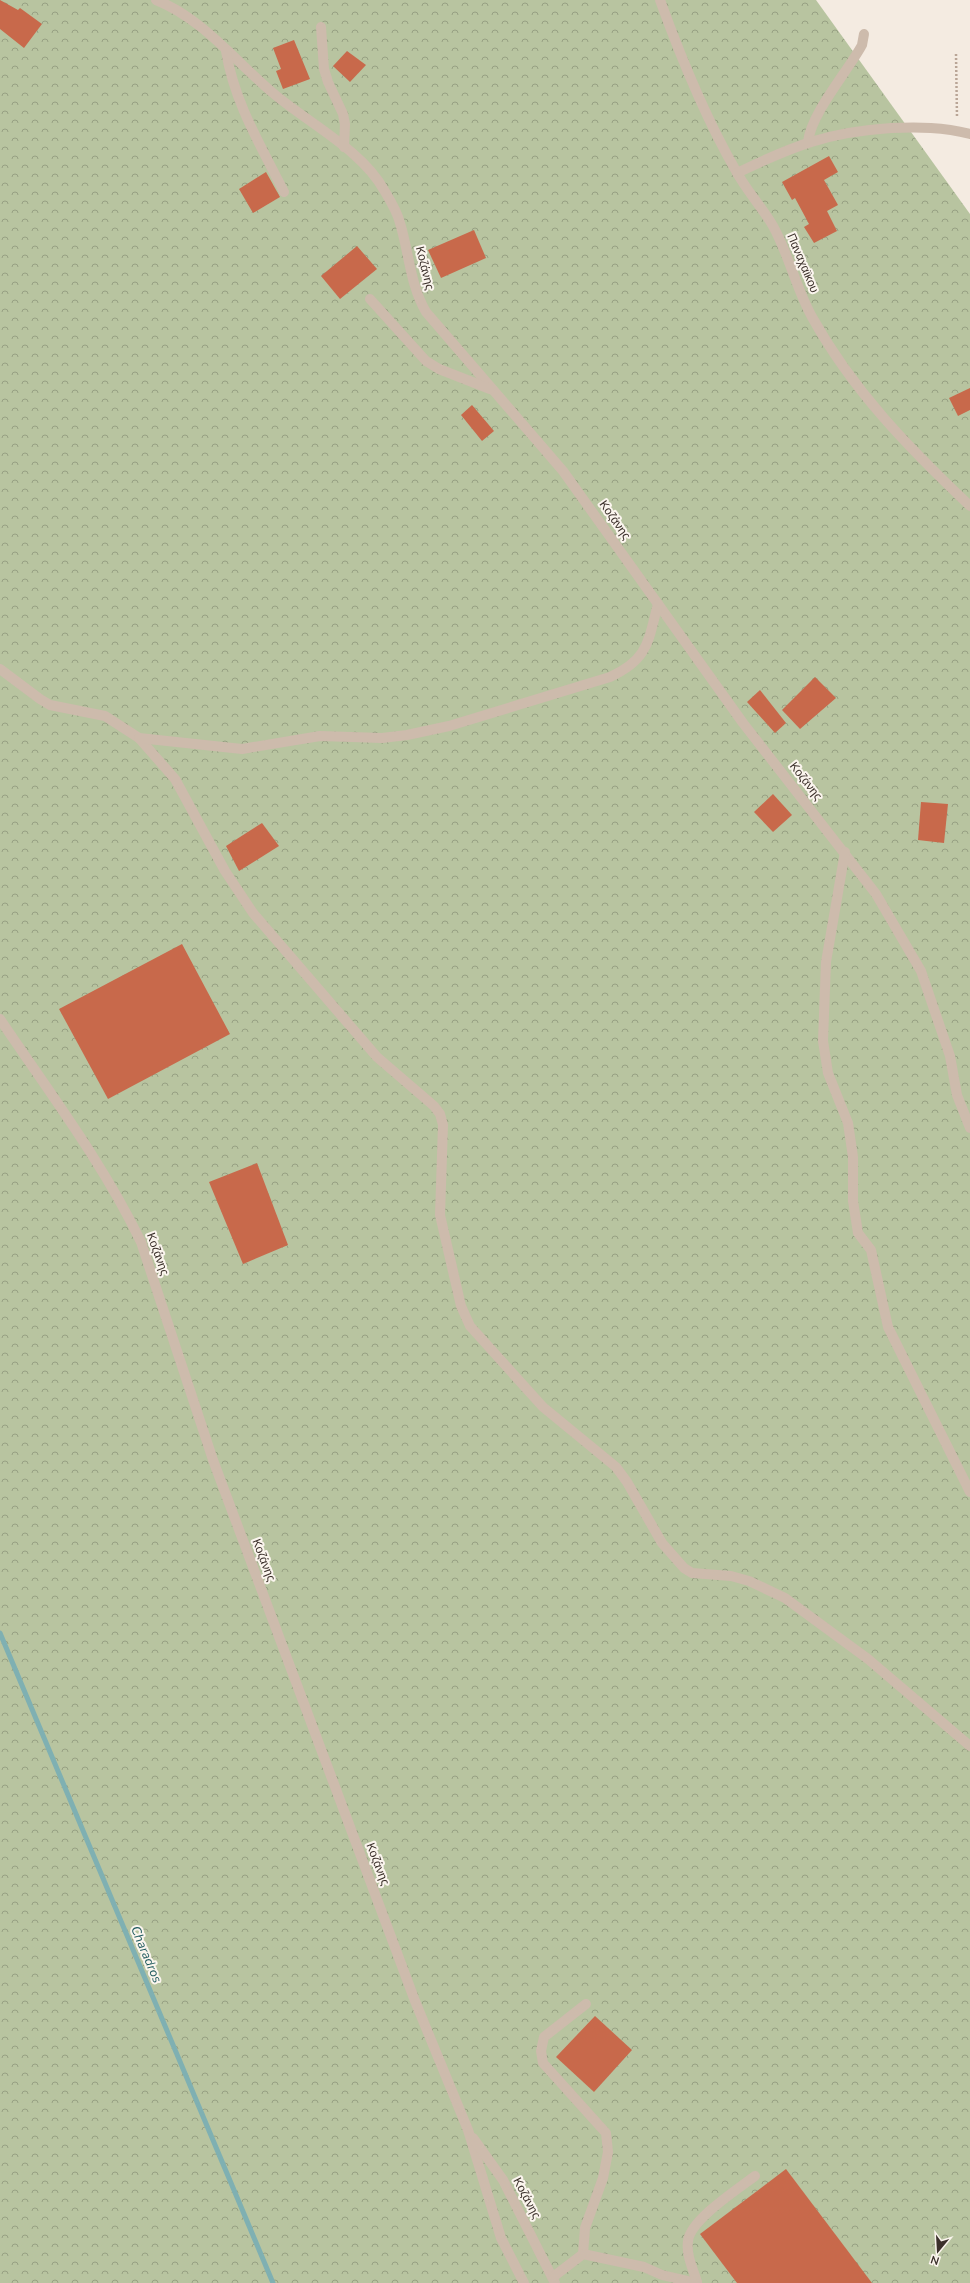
<svg xmlns="http://www.w3.org/2000/svg" width="970" height="2283" font-family="'Nunito Sans',sans-serif">
<style>
.park{fill:url(#park-crowns)}
.lines{fill:none;stroke-linecap:round;stroke-linejoin:round}
.stream{stroke:#7fb0b2;stroke-width:5}
.building{fill:#c8694b}
.path{stroke:#b9a596;stroke-width:2.5;stroke-dasharray:2 2;stroke-linecap:butt}
.minor{stroke:#cdbbac;stroke-width:10}
.labels{text-anchor:middle;stroke-width:4;stroke-linejoin:round;paint-order:stroke}
.street-label{font-size:12px;fill:#3b302b;stroke:#fbf5ee}
.water-label{font-size:13px;font-style:italic;fill:#1f5a5e;stroke:#fbf5ee}
</style>
<defs>
<pattern id="park-crowns" width="20" height="18" patternUnits="userSpaceOnUse"><rect width="20" height="18" fill="#b8c4a0"/><path d="M2 6a3 3 0 1 1 6 0M12 15a3 3 0 1 1 6 0" fill="none" stroke="#97a083"/></pattern>
</defs>
<rect width="100%" height="100%" fill="#f4ebe1"/>
<polygon class="park" points="0,0 816,0 970,214 970,2283 0,2283"/>
<g class="lines">
<polyline class="stream" points="0,1633 273,2283"/>
</g>
<g class="building">
<polygon points="0,0 18,10 20,8 42,24 24,48 0,29"/>
<polygon points="294,40 310,79 283,89 276,71 281,69 273,48"/>
<polygon points="347,51 366,65 350,82 333,66"/>
<polygon points="829,156 838,172 824,180 838,205 827,211 837,231 814,243 804,227 809,224 795,198 792,200 782,182"/>
<polygon points="266,172 280,197 253,213 239,189"/>
<polygon points="474,230 486,258 441,278 428,250"/>
<polygon points="357,246 377,269 340,299 321,276"/>
<polygon points="970,388 970,410 958,416 949,398"/>
<polygon points="472,405 494,431 482,441 461,415"/>
<polygon points="815,677 836,698 800,729 782,710"/>
<polygon points="760,690 786,723 775,733 747,702"/>
<polygon points="773,794 792,815 773,832 754,812"/>
<polygon points="921,802 948,804 944,843 918,840"/>
<polygon points="262,823 279,846 239,871 226,846"/>
<polygon points="182,944 230,1034 108,1099 59,1009"/>
<polygon points="257,1163 288,1245 243,1264 209,1182"/>
<polygon points="595,2016 632,2050 594,2092 556,2057"/>
<polygon points="786,2169 872,2283 737,2283 700,2234"/>
</g>
<g class="lines">
<polyline class="path" points="956,54 957,118"/>
<g class="minor">
<path d="M156 0C202 18 235 61 273 93 308 123 362 150 384 190 390 200 397 211 400 223 409 252 410 285 426 312L563 471 743 723 876 894 921 971 950 1056 957 1095 970 1128"/>
<path d="M660 0C681 58 705 117 736 171 746 190 762 207 773 226 789 255 796 288 812 317 853 391 909 448 970 506"/>
<polyline points="321,27 324,69 328,82 343,114 345,124 344,147"/>
<path d="M226 51C234 102 261 146 284 192"/>
<path d="M808 142C811 113 848 71 862 45L864 34"/>
<path d="M737 173C793 146 828 132 891 128 919 127 943 127 970 134"/>
<polyline points="370,299 426,361 439,369 490,389"/>
<polyline points="0,669 40,699 50,705 105,716 139,738 175,779 225,871 253,913 377,1057 434,1106 440,1114 443,1125 440,1215 461,1306 470,1326 543,1407 616,1467 627,1482 662,1543 684,1568 692,1573 731,1576 749,1581 785,1598 868,1659 970,1746"/>
<path d="M139 738 242 749 320 736 382 738 407 735 449 726 610 677C649 659 648 641 658 604"/>
<polyline points="845,852 826,962 823,1041 828,1073 848,1123 853,1157 853,1201 858,1233 871,1250 888,1327 970,1492"/>
<path d="M0 1019C49 1092 103 1163 141 1242L213 1460 415 2001 468 2130 501 2238 524 2283"/>
<polyline points="473,2138 503,2180 555,2283"/>
<polyline points="583,2254 585,2228 603,2178 608,2152 606,2133 543,2063 541,2051 544,2037 586,2004"/>
<polyline points="553,2277 583,2254 644,2267 662,2275 697,2283"/>
<path d="M697 2282C693 2269 686 2255 688 2241 690 2220 738 2189 755 2176"/>
</g>
</g>
<g class="labels">
<g class="street-label">
<text transform="translate(803 263) rotate(67)" y="4">Παναχαϊκου</text>
<text transform="translate(425 268) rotate(76)" y="4">Κοζάνης</text>
<text transform="translate(615 520) rotate(55)" y="4">Κοζάνης</text>
<text transform="translate(806 781) rotate(52)" y="4">Κοζάνης</text>
<text transform="translate(158 1254) rotate(70)" y="4">Κοζάνης</text>
<text transform="translate(264 1560) rotate(69)" y="4">Κοζάνης</text>
<text transform="translate(378 1864) rotate(69)" y="4">Κοζάνης</text>
<text transform="translate(527 2198) rotate(62)" y="4">Κοζάνης</text>
</g>
<g class="water-label">
<text transform="translate(147 1954) rotate(67)" y="5">Charadros</text>
</g>
</g>
<g transform="translate(938 2251) rotate(198)" stroke="#fbf5ee" stroke-width="3" paint-order="stroke">
<path d="M0-3L7 15L0 10L-7 15Z" fill="#3b302b"/>
<text y="-6" font-size="11" font-weight="bold" text-anchor="middle" fill="#3b302b">N</text>
</g>
</svg>
